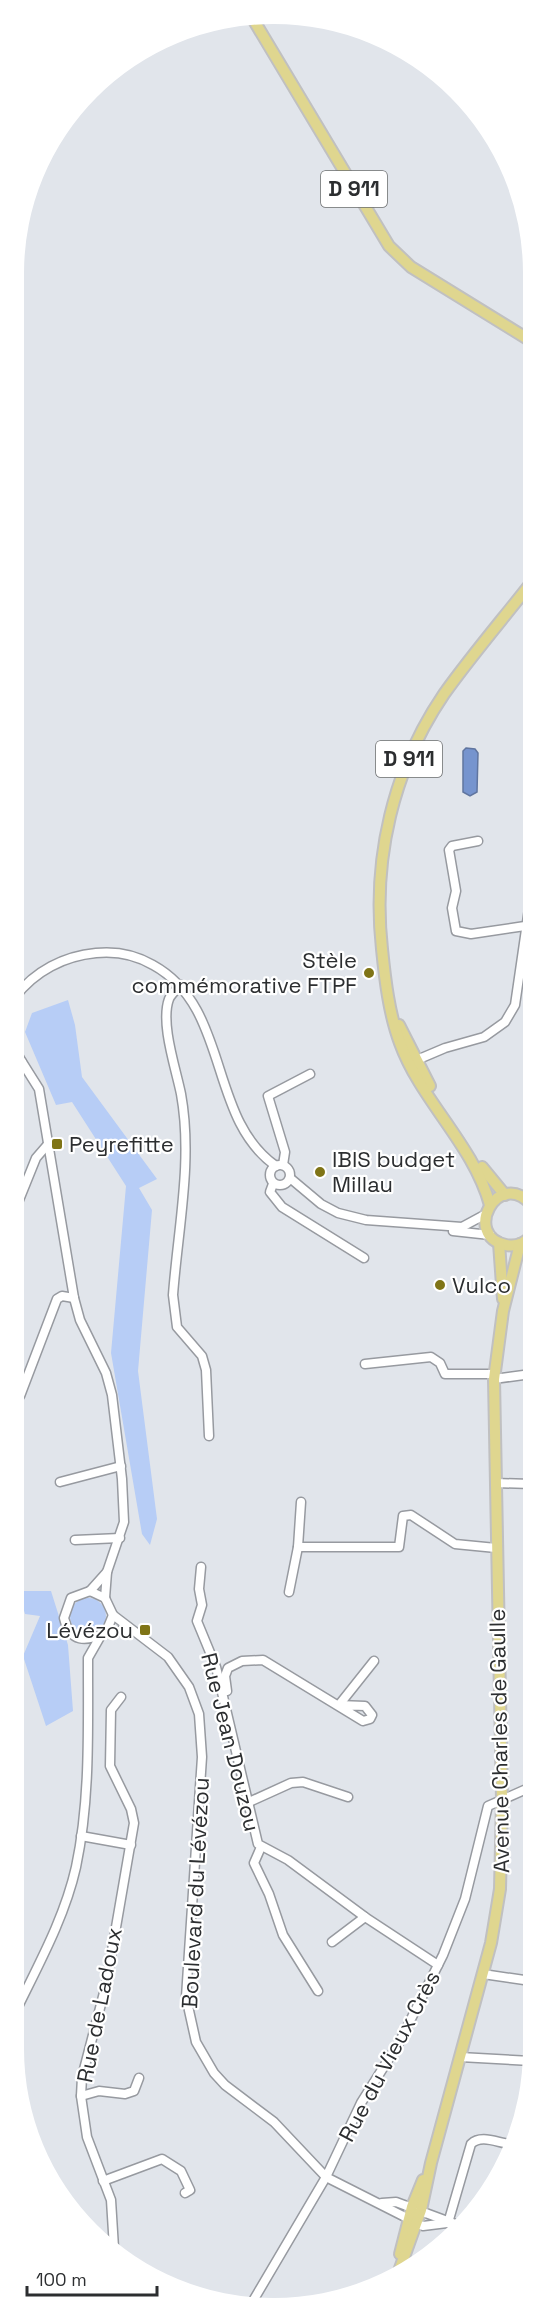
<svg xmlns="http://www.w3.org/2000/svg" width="547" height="2322" font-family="'Space Grotesk',sans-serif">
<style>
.green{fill:#b7cdf6}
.water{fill:#7694ce;stroke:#60759f;stroke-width:1.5}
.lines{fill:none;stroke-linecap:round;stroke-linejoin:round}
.minor-casing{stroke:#979aa0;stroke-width:11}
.major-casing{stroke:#c0c0c1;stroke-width:14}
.minor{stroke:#fff;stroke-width:8}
.major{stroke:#dfd68f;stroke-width:10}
.poi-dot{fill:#7f7416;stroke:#fff;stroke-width:2}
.labels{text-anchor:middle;stroke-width:4.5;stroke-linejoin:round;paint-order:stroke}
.shield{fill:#fff;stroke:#6b6d6e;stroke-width:1.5}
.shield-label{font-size:21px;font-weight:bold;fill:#2c2e30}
.poi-label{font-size:22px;fill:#2c2e30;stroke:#fff;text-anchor:start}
.street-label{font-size:22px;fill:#2c2e30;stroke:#fff}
</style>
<rect width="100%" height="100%" fill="#e1e5eb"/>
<g class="green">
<polygon points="68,1000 75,1025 82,1077 157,1179 139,1188 152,1210 138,1371 157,1519 150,1545 142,1534 111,1353 126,1186 72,1102 56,1105 25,1032 32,1013"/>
<polygon points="18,1591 51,1591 68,1645 73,1711 46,1726 23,1656 40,1616 25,1614"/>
<circle cx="88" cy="1616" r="18"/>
</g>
<polygon class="water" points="466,748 475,749 478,753 477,792 470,796 463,792 463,751"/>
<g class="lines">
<defs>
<g id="minor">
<polyline points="478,841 452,846 449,850 456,891 452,908 456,931 471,934 525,926"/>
<path d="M181 985C177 989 171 994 169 999 160 1023 176 1069 181 1094 193 1160 178 1228 173 1295L177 1327 202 1356 206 1370 209 1436"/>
<path d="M15 997C35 971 64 956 96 953 116 951 136 955 153 965 231 1008 207 1118 276 1166"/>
<polyline points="22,1062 39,1089 74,1298 80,1320 106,1373 112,1395 122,1479 124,1522 107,1572 105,1598"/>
<polyline points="412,1062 445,1048 484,1037 505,1022 515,1005 531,895"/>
<polyline points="15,1075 22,1062 15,1050"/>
<circle cx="280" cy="1175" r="10"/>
<polyline points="283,1165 285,1152 268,1096 310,1074"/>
<polyline points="290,1178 321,1204 338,1213 366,1220 462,1227 486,1214"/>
<polyline points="273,1184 270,1192 282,1207 364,1258"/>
<polyline points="15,1210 36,1158 49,1143"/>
<polyline points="453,1231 490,1235"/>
<polyline points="365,1364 431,1357 440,1363 445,1374 495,1374"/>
<polyline points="494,1379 531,1374"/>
<polyline points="20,1396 57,1299 62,1296 74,1298"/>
<polyline points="60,1482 121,1466"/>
<polyline points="495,1483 531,1484"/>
<polyline points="301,1502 298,1547 399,1547 403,1516 411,1515 455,1544 496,1548"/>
<polyline points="75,1540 120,1538"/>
<polyline points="201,1567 199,1589 202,1605 197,1621 216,1667 258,1844 288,1860 365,1917 438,1965"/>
<polyline points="90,1591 107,1572"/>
<polyline points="289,1592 298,1547"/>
<polyline points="113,1615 168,1657 189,1687 199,1714 202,1757 186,1997 196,2042 214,2073 225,2085 274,2122 326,2177 413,2221"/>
<path d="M106 1632 113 1615 105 1598 90 1591 71 1598 64 1618C70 1643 86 1642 105 1633 112 1630 123 1631 130 1631"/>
<polyline points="227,1691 225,1676 228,1668 242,1661 263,1660 363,1721 370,1719 372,1715 365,1706 339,1705"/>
<polyline points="339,1705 374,1661"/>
<polyline points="247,1803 291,1783 303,1782 348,1797"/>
<polyline points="81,1836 131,1845"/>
<polyline points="261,1847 254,1863 269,1894 283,1935 318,1991"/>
<polyline points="332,1942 365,1917"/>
<polyline points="483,1974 531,1981"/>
<path d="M14 2015C37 1967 64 1920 76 1867 90 1801 88 1733 88 1666V1658L100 1637"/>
<polyline points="460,2057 531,2061"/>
<polyline points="81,2096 99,2091 125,2094 134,2091 139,2078"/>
<polyline points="103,2181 162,2159 181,2171 190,2190 185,2193"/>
<polyline points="382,2203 396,2202 458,2225"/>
<polyline points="417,2220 417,2224 423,2226 447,2223"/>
<path d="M448 2223 471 2144C481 2134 498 2143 510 2144"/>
<polyline points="114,2248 111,2200 87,2137 81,2096 82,2077 106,1985 134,1823 131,1809 110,1766 111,1710 121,1697"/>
<polyline points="250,2306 326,2177 361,2103 400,2041 443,1955 465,1899 488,1806 531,1787"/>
</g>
<g id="major">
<polyline points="253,19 389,246 411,267 531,341"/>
<polyline points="399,1025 430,1086"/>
<polyline points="482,1167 505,1195"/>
<path d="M490 1205C473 1144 421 1101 400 1043 389 1014 385 979 382 949 372 859 393 769 444 694 471 656 502 620 531 583"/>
<path d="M531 1236C525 1243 516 1247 506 1245 462 1236 497 1168 531 1204"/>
<polyline points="499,1243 503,1299"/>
<polyline points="400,2254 412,2207 423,2180"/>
<polyline points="399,2271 421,2210 431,2163 491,1943 500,1889 502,1801 494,1379 503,1311 520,1244"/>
</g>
</defs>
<use href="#minor" class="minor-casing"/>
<use href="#major" class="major-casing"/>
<use href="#minor" class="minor"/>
<use href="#major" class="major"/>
</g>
<g class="poi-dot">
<circle cx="369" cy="973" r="6"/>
<rect x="51" y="1138" width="12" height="12" rx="3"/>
<circle cx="320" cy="1172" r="6"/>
<circle cx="440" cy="1285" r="6"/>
<rect x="139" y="1624" width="12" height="12" rx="3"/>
</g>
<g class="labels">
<g class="shield">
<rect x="321" y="171" width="66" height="36" rx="4.5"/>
<rect x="376" y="741" width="66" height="36" rx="4.5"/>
</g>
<g class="shield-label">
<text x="354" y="196">D 911</text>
<text x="409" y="766">D 911</text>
</g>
<g class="poi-label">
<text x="357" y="968" text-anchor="end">Stèle<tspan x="357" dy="25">commémorative FTPF</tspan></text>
<text x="69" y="1152">Peyrefitte</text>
<text x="332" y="1167">IBIS budget<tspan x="332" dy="25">Millau</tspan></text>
<text x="452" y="1293">Vulco</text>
<text x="133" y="1638" text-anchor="end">Lévézou</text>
</g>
<g class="street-label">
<text transform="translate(499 1741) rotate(-91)" y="8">Avenue Charles de Gaulle</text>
<text transform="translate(231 1742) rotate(76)" y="8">Rue Jean Douzou</text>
<text transform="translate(195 1893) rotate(-87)" y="8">Boulevard du Lévézou</text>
<text transform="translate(99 2005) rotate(-79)" y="8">Rue de Ladoux</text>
<text transform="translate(389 2056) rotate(-62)" y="8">Rue du Vieux Crès</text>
</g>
</g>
<path d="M0 0H547V2322H0ZM273 24H274A249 249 0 0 1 523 273V2049A249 249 0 0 1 274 2298H273A249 249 0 0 1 24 2049V273A249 249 0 0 1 273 24Z" fill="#fff" fill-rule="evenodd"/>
<path d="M27 2286v9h130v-9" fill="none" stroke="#2c2e30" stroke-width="3"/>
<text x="36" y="2286" font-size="18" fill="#2c2e30" stroke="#ffffff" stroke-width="4.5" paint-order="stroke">100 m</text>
</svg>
